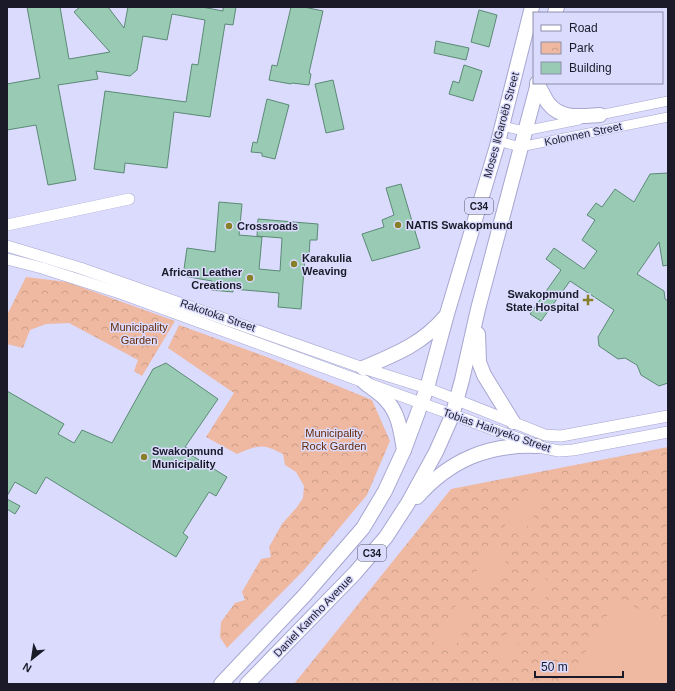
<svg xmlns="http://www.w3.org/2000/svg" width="675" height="691" font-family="Helvetica,sans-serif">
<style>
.park{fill:url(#park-crowns)}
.pitch{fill:#efb8a0}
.building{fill:#99cab4;stroke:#5b8a75}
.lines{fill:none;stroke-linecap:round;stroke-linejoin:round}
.minor-casing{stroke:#a6a6d0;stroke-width:10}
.tertiary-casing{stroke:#a6a6d0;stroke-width:12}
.primary-casing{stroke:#a6a6d0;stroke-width:16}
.minor{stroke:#fff;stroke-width:9}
.tertiary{stroke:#fff;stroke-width:11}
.primary{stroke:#fff;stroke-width:14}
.poi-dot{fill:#868028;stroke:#dbdbfe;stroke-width:1.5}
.labels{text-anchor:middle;stroke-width:3;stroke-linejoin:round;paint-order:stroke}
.shield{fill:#dbdbfe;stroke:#545469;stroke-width:1}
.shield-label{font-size:10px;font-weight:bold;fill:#1a1a29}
.street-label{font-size:11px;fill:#1a1a29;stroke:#dbdbfe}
.poi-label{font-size:11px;font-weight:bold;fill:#1a1a29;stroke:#dbdbfe;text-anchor:start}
.park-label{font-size:11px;fill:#652a08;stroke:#dbdbfe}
</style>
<defs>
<pattern id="park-crowns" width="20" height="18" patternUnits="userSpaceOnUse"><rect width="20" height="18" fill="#efb8a0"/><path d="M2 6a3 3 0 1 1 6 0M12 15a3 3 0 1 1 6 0" fill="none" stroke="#cc9e8a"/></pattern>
</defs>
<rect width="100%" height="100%" fill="#dbdbfe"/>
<g class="park">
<polygon points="26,277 67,282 175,321 142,376 134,371 138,360 69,323 46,324 30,330 23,348 7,344 7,315"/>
<path d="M179 325 267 357 372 400 390 441 367 495 304 570 227 648 220 637 221 622 235 603 245 600 242 592 261 559 271 557 269 547 282 524 297 507 303 498 304 486 296 472 285 465 283 454C262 443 259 445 237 454L206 437 234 393 168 348Z"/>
<polygon points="668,447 668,684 294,684 451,489"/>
</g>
<g class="pitch">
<polygon points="526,490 543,501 521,537 504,527"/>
<polygon points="492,546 509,556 487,593 470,582"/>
<polygon points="542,577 554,584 539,608 527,601"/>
<polygon points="618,597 668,627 668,684 567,684"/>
<polygon points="456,605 474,615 451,653 434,643"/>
<polygon points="508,632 520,640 505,665 493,658"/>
</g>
<g class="building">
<polygon points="27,7 60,7 69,59 110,52 74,12 80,7 108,7 124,28 128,7 202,7 223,11 223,7 236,7 233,25 225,24 210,117 174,112 167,168 125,163 124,173 94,169 105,91 186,102 192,64 198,65 205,20 172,14 167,40 143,36 137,70 130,76 96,71 98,79 58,85 76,180 48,185 36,125 7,130 7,84 40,78"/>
<polygon points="291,7 304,7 323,11 309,73 311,74 309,85 292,83 291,84 269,80 272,65 277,66"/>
<polygon points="479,10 497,15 489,47 471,42"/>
<polygon points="436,41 469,48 466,60 434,53"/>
<polygon points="464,65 482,71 473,101 449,94 453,81 459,83"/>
<polygon points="333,80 344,129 326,133 315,84"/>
<polygon points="267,99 289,105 275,159 262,156 262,153 251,152 253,142 257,143"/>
<polygon points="668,173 668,265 663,266 659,242 637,274 664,291 665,299 668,301 668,383 659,386 641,375 637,365 625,358 618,359 599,346 598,337 614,310 570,281 541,321 530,314 561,270 546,259 554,248 584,269 597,251 582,240 595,220 587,215 596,203 602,207 615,189 634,202 650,174"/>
<polygon points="401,184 420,248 372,261 362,234 384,227 382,220 394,215 386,188"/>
<polygon points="219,202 242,204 239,235 262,237 259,269 280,271 282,238 257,236 258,219 318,224 317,240 310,240 309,256 305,256 301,309 278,307 279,293 233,289 233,292 211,290 212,281 183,276 187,248 215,252"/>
<polygon points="166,363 218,399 185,447 191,450 191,455 227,477 216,496 209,492 183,533 188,537 176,557 46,477 36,494 15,482 7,496 7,391 64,424 58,434 74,443 82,430 112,443 153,369"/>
<polygon points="7,499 20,506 15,514 7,509"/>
</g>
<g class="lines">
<defs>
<g id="minor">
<polyline points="595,116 668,101"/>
<polyline points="502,126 524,131 579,120"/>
<polyline points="498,141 520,147 668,117"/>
</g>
<g id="tertiary">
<polyline points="7,225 129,199"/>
<polyline points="7,246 80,268 363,368 427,388 545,435 561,436 668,416"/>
<polyline points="7,259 42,268 123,294 544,448 559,451 573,450 668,432"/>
</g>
<g id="primary">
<polyline points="555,13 557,7"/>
<path d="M537 83C541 90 544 97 548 103 561 120 581 116 600 115"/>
<polyline points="478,334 479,362 484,375 513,422"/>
<path d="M363 368C396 354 422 344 445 317"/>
<path d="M364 382C371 388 380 393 386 400 399 413 401 433 404 450"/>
<path d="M417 497C450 460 488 444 537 446"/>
<polyline points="221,684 304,596 363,528 385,491 404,450 427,388 447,314 497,146 532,7"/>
<polyline points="247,684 355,573 386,537 408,503 436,452 452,416 462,380 478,309 538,83"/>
</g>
</defs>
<use href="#minor" class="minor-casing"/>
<use href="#tertiary" class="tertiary-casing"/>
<use href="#primary" class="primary-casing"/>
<use href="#minor" class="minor"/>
<use href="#tertiary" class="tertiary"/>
<use href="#primary" class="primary"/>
</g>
<g class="poi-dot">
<circle cx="398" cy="225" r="4"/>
<circle cx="229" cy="226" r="4"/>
<circle cx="294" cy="264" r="4"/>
<circle cx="250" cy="278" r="4"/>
<path d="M586 294h4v4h4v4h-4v4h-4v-4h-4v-4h4z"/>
<circle cx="144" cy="457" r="4"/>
</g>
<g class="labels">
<g class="shield">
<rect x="465" y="198" width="28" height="16" rx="3"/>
<rect x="358" y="545" width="28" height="16" rx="3"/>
</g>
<g class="shield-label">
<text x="479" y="210">C34</text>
<text x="372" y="557">C34</text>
</g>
<g class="street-label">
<text transform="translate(501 125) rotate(-75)" y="4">Moses ǁGaroëb Street</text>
<text transform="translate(583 134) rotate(-12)" y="4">Kolonnen Street</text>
<text transform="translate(218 315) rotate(19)" y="4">Rakotoka Street</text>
<text transform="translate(497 430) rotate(19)" y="4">Tobias Hainyeko Street</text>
<text transform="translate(313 616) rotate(-46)" y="4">Daniel Kamho Avenue</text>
</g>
<g class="poi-label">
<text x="406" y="229">NATIS Swakopmund</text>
<text x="237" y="230">Crossroads</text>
<text x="302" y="262">Karakulia<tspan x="302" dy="13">Weaving</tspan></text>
<text x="242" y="276" text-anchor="end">African Leather<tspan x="242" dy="13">Creations</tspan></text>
<text x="579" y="298" text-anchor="end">Swakopmund<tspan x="579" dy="13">State Hospital</tspan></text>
<text x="152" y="455">Swakopmund<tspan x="152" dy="13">Municipality</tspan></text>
</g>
<g class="park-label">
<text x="139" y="331">Municipality<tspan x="139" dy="13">Garden</tspan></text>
<text x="334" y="437">Municipality<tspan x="334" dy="13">Rock Garden</tspan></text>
</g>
</g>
<rect width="675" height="691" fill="none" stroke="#1a1a29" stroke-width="16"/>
<rect x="533" y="12" width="130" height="72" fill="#dbdbfe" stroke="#8e8ea9"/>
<rect x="541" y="25" width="20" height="6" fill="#ffffff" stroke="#8e8ea9"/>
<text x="569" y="32" font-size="12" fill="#1a1a29">Road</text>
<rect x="541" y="42" width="20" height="12" fill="url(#park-crowns)" stroke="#8e8ea9"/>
<text x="569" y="52" font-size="12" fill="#1a1a29">Park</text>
<rect x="541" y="62" width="20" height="12" fill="#99cab4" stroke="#8e8ea9"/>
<text x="569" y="72" font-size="12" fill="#1a1a29">Building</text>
<g transform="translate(32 659) rotate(210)" stroke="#dbdbfe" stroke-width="3" paint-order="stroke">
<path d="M0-3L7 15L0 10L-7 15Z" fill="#1a1a29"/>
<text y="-6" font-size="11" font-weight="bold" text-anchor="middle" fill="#1a1a29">N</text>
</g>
<path d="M535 671v6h88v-6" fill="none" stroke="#1a1a29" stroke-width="2"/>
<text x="541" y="671" font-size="12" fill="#1a1a29" stroke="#dbdbfe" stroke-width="3" paint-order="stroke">50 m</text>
</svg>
